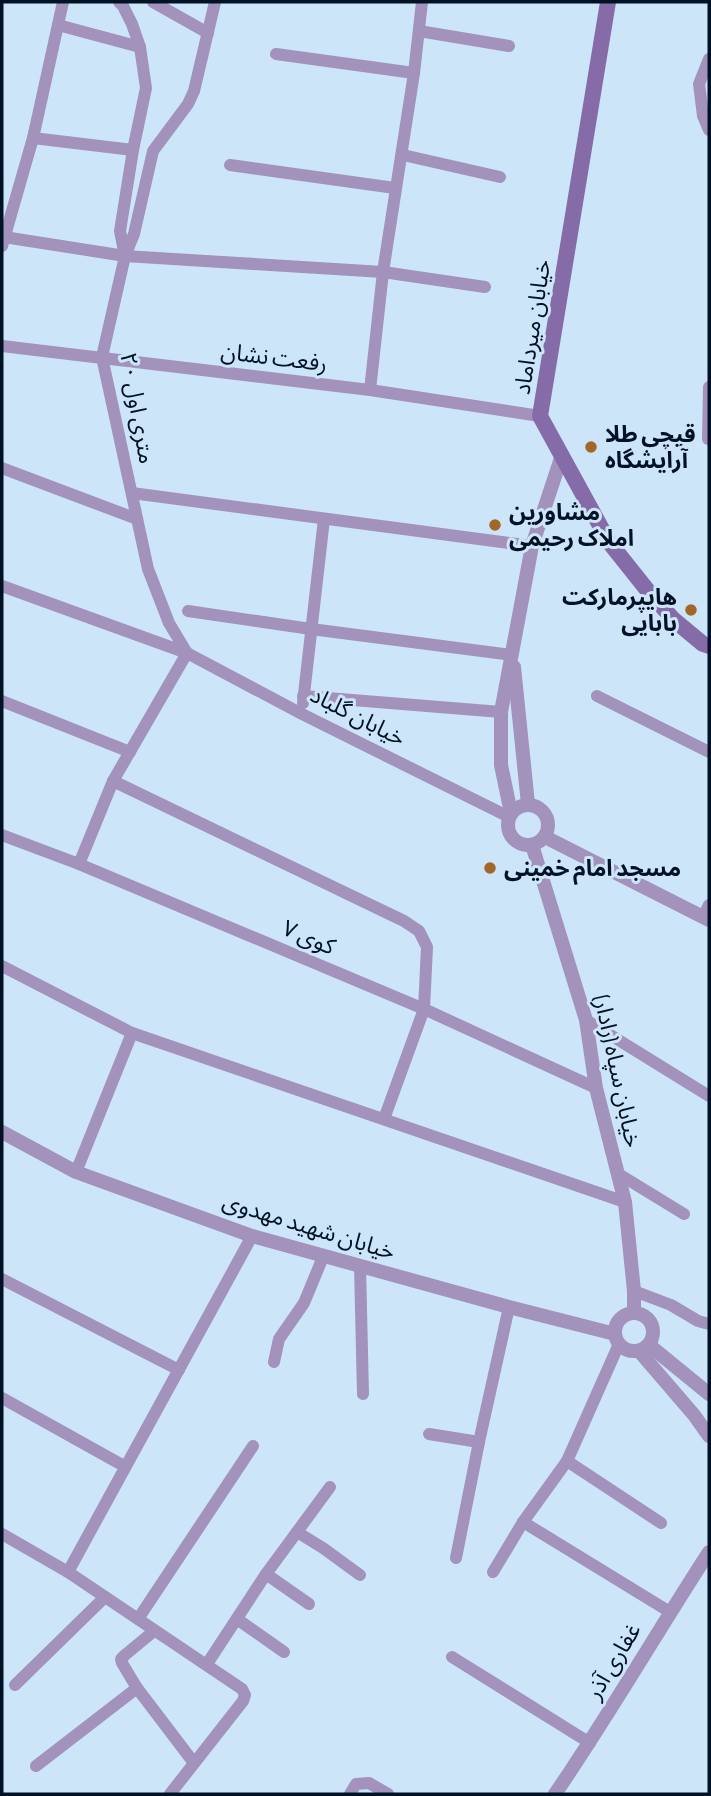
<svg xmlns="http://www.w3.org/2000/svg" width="711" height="1796" font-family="'Sofia Sans Condensed','Noto Sans Arabic',sans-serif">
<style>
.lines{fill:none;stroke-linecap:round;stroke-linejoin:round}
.minor{stroke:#a392bc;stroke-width:12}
.tertiary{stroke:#a392bc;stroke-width:14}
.secondary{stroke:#856ba8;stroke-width:16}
.poi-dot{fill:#a26628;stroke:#cde5f9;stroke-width:2.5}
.labels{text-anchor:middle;stroke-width:6;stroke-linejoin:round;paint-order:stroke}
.street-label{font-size:23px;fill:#001224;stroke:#cde5f9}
.poi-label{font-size:23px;font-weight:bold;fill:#001224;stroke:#cde5f9;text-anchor:start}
</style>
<rect width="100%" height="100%" fill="#cde5f9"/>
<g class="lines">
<g class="minor">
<polyline points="119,2 123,6 132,24 140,47 146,88 133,150 120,231 125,256 102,357 148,569 169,623 187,653"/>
<polyline points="153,2 208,33"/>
<polyline points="58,25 140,47"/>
<polyline points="419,31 509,46"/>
<polyline points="276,54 414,73"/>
<polyline points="709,59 699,84 703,116 709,130"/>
<polyline points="33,138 133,150"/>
<polyline points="403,155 500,177"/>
<polyline points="230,165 395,188"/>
<polyline points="4,237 125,256 383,272 485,287"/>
<polyline points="2,246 33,138 63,2"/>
<polyline points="125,256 134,234 153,151 188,104 194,91 215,2"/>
<polyline points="2,346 370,390 540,416"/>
<polyline points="370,390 383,272 414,73 422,2"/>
<polyline points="708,439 709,387"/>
<polyline points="2,468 137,519"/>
<polyline points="132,493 532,546"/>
<polyline points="2,586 187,653 302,714 509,817"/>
<polyline points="188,611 311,629 512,655"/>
<polyline points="303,696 501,712"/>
<polyline points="597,696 709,752"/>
<polyline points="2,701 130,752"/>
<polyline points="303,703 324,519"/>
<polyline points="113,781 404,921 419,931 427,947 424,1009 384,1119"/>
<polyline points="2,835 79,864 424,1009 596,1088"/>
<polyline points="79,864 113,781 187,653"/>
<polyline points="703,917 709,905"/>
<polyline points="2,966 132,1033 625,1202"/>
<polyline points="586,1020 709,1096"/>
<polyline points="76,1172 132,1033"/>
<polyline points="617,1173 684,1214"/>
<polyline points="360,1266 363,1394"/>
<polyline points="2,1279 179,1370"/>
<polyline points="634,1291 671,1305 698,1321 709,1324"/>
<polyline points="274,1362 279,1339 304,1303 323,1257"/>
<polyline points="2,1398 124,1466"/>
<polyline points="429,1434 479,1442"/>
<polyline points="567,1461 661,1523"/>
<polyline points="523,1522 670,1612"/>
<polyline points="297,1532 323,1548 360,1575"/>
<polyline points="2,1534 68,1572 242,1689 245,1695 243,1701 170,1794"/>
<polyline points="456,1558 479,1442 509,1307"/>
<polyline points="68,1572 252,1236"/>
<polyline points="493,1572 523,1522 567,1461 619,1344"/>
<polyline points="266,1574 309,1604"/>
<polyline points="138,1619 253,1446"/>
<polyline points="237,1619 284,1652"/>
<polyline points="154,1631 125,1655 121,1659 122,1663 137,1688 194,1763"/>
<polyline points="452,1657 590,1743"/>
<polyline points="207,1664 266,1574 330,1487"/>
<polyline points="15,1685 105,1597"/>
<polyline points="36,1766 137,1688"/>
<polyline points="350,1794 356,1784 369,1783 388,1794"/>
</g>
<g class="tertiary">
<polyline points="514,667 528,804"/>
<circle cx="528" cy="825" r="20"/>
<polyline points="511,813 501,765 501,712 532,546 562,455"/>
<polyline points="545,837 709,920"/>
<polyline points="532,845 586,1020 596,1088 625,1202 634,1291 634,1312"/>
<polyline points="2,1132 76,1172 252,1236 509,1307 615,1334"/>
<circle cx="634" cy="1332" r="19"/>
<polyline points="649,1345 709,1394"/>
<polyline points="639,1351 694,1415 709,1436"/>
<path d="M555 1794C609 1715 657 1632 709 1552"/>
</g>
<polyline class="secondary" points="608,2 540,416 609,542 648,591 674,620 703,644 709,646"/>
</g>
<g class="poi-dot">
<circle cx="591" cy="447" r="7"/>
<circle cx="495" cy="525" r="7"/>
<circle cx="691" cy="610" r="7"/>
<circle cx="490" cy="868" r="7"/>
</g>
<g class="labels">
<g class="street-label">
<text transform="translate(532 327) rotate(-81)" y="8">خیابان میرداماد</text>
<text transform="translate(274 357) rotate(7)" y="8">رفعت نشان</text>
<text transform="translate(138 408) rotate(80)" y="8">۲۰ متری اول</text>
<text transform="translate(358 716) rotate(27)" y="8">خیابان گلباد</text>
<text transform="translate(309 937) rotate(23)" y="8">کوی ۷</text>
<text transform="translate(618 1071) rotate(78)" y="8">خیابان سپاه (رادار)</text>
<text transform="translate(309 1226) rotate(17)" y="8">خیابان شهید مهدوی</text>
<text transform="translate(613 1661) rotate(-59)" y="8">غفاری آذر</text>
</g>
<g class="poi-label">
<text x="605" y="442">قیچی طلا<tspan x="605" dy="26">آرایشگاه</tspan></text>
<text x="509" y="520">مشاورین<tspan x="509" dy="26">املاک رحیمی</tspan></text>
<text x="677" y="605" text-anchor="end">هایپرمارکت<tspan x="677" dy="26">بابایی</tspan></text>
<text x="504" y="876">مسجد امام خمینی</text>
</g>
</g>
<rect width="711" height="1796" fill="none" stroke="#001224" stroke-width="7"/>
</svg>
